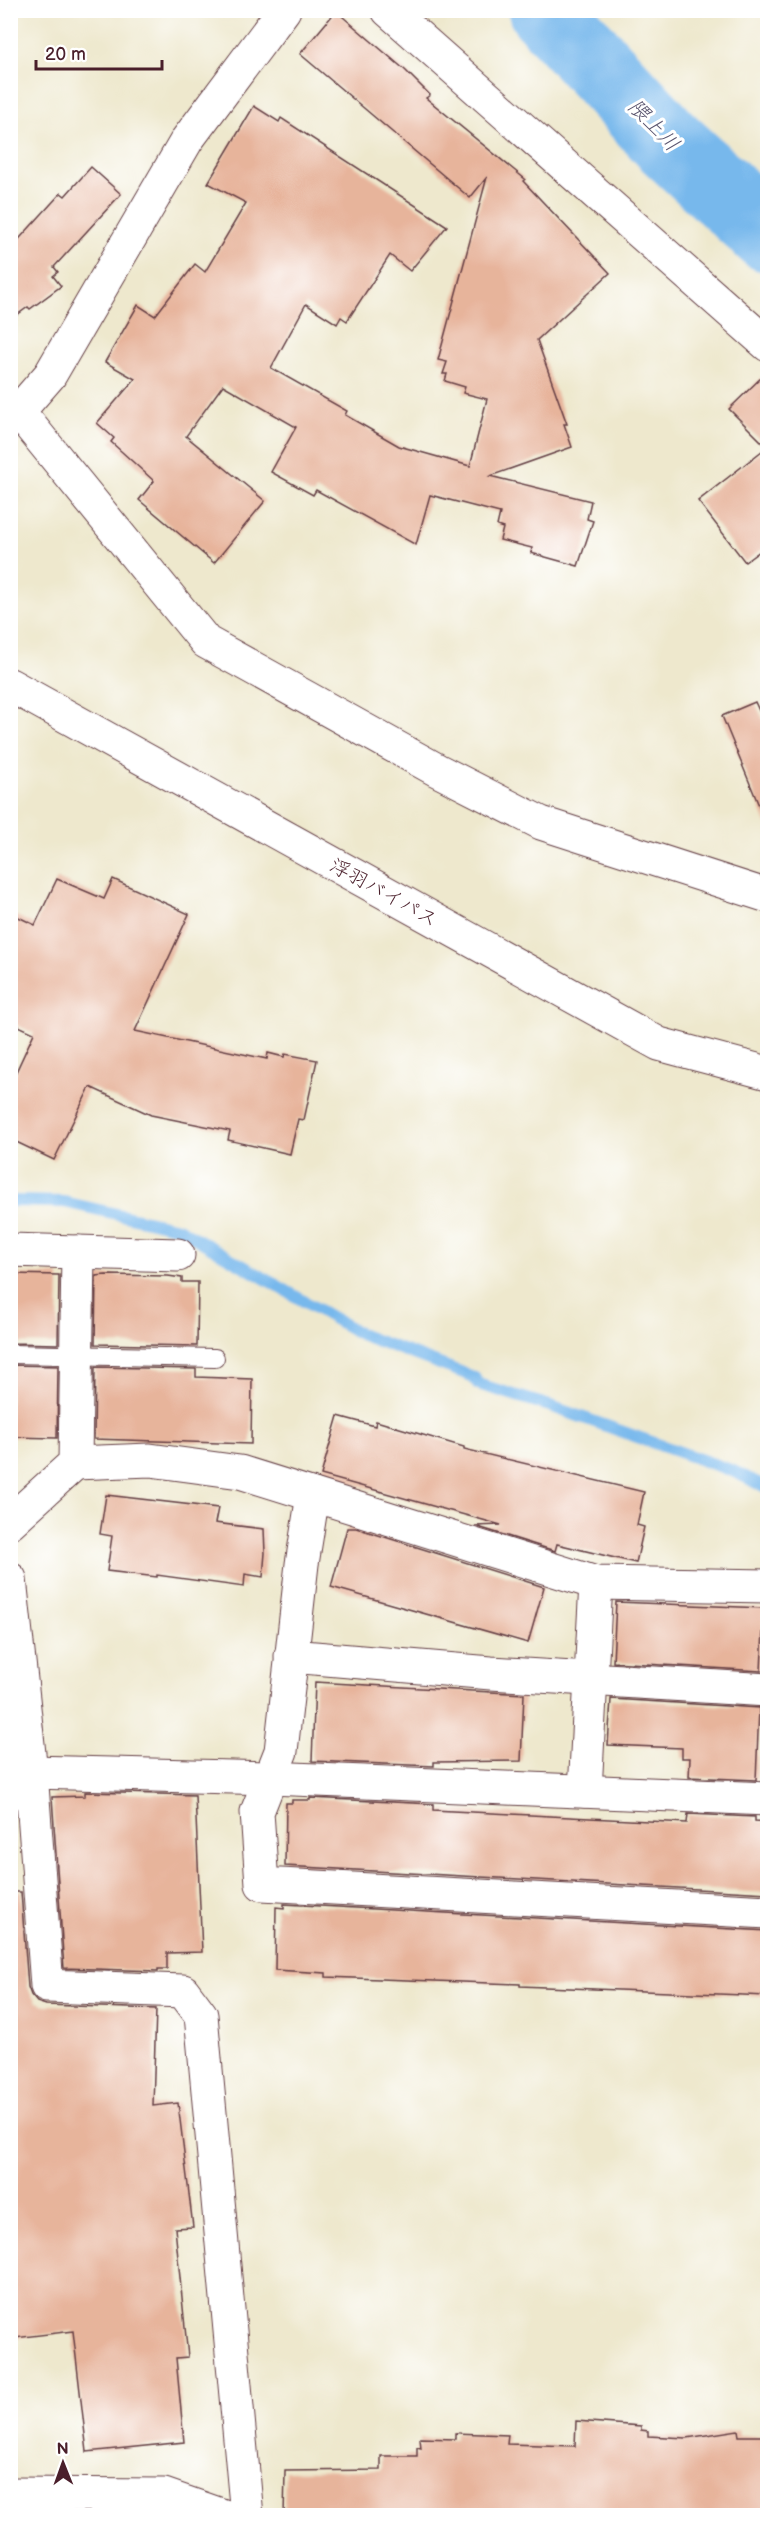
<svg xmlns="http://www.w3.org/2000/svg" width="778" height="2526" font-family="'Balsamiq Sans','Klee One',sans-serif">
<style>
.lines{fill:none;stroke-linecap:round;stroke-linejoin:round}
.stream{stroke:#77b8ec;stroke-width:12}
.river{stroke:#77b8ec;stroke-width:76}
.building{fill:#e7b49b}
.lane-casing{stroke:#633d43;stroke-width:20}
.street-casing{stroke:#633d43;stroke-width:35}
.highway-casing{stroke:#633d43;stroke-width:35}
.path{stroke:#633d43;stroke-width:4;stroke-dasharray:1.5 4.5;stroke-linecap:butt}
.lane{stroke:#fff;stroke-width:18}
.street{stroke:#fff;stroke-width:33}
.highway{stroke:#fff;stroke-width:33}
.labels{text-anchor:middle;stroke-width:6;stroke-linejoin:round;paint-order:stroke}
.street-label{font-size:20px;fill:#4a1f2b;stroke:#fff}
.water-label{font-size:21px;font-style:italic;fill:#5a556f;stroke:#fff}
</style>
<rect width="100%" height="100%" fill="#fff"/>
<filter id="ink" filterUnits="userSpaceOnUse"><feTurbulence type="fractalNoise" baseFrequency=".0167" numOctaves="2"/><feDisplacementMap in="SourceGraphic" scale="12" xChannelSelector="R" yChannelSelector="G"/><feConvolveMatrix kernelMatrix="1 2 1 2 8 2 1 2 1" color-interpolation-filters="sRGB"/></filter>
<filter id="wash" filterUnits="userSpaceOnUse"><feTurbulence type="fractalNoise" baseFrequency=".008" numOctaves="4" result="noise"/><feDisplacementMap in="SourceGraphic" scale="24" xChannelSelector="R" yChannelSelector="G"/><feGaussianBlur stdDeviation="1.35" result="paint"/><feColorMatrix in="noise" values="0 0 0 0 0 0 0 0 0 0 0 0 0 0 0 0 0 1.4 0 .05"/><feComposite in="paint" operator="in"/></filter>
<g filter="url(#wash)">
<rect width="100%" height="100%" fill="#eee8cd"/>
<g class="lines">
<polyline class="stream" points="10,1201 64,1202 178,1228 362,1335 474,1377 478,1384 553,1407 733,1471 768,1488"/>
<polyline class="river" points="546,10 667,141 768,234"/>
</g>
<g id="blocks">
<g class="building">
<polygon points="336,11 405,70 430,95 426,98 525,179 523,181 610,273 537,340 567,424 564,424 572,447 490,476 591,501 587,519 593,521 578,566 531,553 532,548 500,540 503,528 497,526 500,513 430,495 416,545 316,490 313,495 271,472 296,427 223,385 186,436 265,501 214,563 139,500 154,481 111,442 114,438 97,423 135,379 105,362 138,305 155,316 195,264 205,272 246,203 208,183 254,106 279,122 281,118 447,226 410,271 390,255 347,321 341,317 337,324 306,304 271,368 347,411 345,415 399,446 470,466 487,399 463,393 465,387 445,381 447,374 443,374 447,362 438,360 487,177 470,198 300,54"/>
<polygon points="91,167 121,194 54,267 58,272 53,276 61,286 30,309 28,307 10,320 10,249 61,193 65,196"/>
<polygon points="768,371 768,545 745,562 698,501 767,447 729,409"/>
<polygon points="755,702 768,730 767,825 722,716"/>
<polygon points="57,879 104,899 113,879 189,914 135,1031 267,1059 268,1053 284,1057 285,1054 317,1060 304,1120 298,1119 290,1154 228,1140 230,1131 151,1115 90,1087 54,1160 10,1139 10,1085 34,1033 10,1022 10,913 35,925"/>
<polygon points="10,1274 59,1275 58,1344 10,1343"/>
<polygon points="106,1275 168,1276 182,1278 182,1282 198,1282 197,1346 95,1344 96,1276"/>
<polygon points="10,1365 58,1366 57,1438 10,1437"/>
<polygon points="95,1367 196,1369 196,1377 252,1379 251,1444 94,1439"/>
<polygon points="338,1416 375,1426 376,1421 464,1447 464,1449 644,1492 637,1525 644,1527 636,1563 557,1544 555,1551 475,1526 501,1525 321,1475"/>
<polygon points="106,1495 218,1508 215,1523 264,1529 265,1553 263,1577 245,1574 244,1587 157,1575 157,1577 107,1571 112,1536 100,1534"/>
<polygon points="347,1528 356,1528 544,1587 528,1643 331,1587"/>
<polygon points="616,1602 764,1608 761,1671 613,1662"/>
<polygon points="315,1682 524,1694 521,1761 434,1762 434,1766 312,1761"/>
<polygon points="611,1699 759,1708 756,1780 689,1777 690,1758 682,1758 682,1748 608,1745"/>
<polygon points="85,1792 195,1795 202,1952 167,1953 167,1969 158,1969 158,1971 64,1968 52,1797 85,1796"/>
<polygon points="310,1798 433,1804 433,1810 687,1823 688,1814 755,1817 755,1821 768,1822 768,1893 285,1866 286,1803 292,1803 292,1800 310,1800"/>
<polygon points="10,1892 21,1892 28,1987 31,1995 37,2002 46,2005 156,2009 153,2106 178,2103 193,2227 175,2228 188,2357 176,2358 184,2442 87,2452 73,2331 15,2338 10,2304"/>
<polygon points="284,1904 768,1931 768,1996 520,1986 520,1984 326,1977 326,1973 275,1970 276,1907 284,1908"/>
<polygon points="576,2421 641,2426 641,2430 648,2431 648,2436 687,2438 738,2430 739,2436 768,2436 768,2516 284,2516 285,2471 381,2470 381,2456 417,2456 417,2447 421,2448 420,2438 455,2439 455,2433 508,2435 507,2444 575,2446"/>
</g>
</g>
</g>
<g filter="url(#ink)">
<use href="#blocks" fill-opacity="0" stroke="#633d43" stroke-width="1.5"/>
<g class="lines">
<defs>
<polyline id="lane" points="10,1354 215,1358"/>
<g id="street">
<polyline points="388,10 768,345"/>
<polyline points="18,411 206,642 437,770 541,823 768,896"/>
<polyline points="10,421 50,375 187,140 284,10"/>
<polyline points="10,1250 178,1255"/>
<polyline points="75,1463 150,1460 240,1472 596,1583 768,1586"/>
<polyline points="313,1495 302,1564 281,1751 257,1812 262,1884 768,1912"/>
<polyline points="10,1522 75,1463 78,1252"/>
<polyline points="10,1579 31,1772 47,1986 183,1991 201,2015 247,2516"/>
<polyline points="291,1656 491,1673 768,1690"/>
<polyline points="11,1775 31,1772 270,1778 768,1799"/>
<polyline points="585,1791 596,1583"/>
<polyline points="10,2494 164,2495 224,2516"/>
</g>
<polyline id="highway" points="10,685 659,1044 768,1073"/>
</defs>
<use href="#lane" class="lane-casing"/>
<use href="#street" class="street-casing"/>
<use href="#highway" class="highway-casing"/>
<polyline class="path" points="10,346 18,351"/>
<use href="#lane" class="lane"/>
<use href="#street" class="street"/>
<use href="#highway" class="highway"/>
</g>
</g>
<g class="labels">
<g class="street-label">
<text transform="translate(384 892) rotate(29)" y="7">浮羽バイパス</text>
</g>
<g class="water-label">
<text transform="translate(654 125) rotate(46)" y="7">隈上川</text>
</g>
</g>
<rect width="778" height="2526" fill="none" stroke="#fff" stroke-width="36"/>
<g transform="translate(63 2463) rotate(359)" stroke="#ffffff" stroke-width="4.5" paint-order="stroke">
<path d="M0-4.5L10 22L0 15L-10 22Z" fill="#4a1f2b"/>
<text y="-9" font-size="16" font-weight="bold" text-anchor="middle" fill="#4a1f2b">N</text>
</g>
<path d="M36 60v9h126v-9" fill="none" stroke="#4a1f2b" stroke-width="3"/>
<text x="45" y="60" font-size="18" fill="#4a1f2b" stroke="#ffffff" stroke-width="4.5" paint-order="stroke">20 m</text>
</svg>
